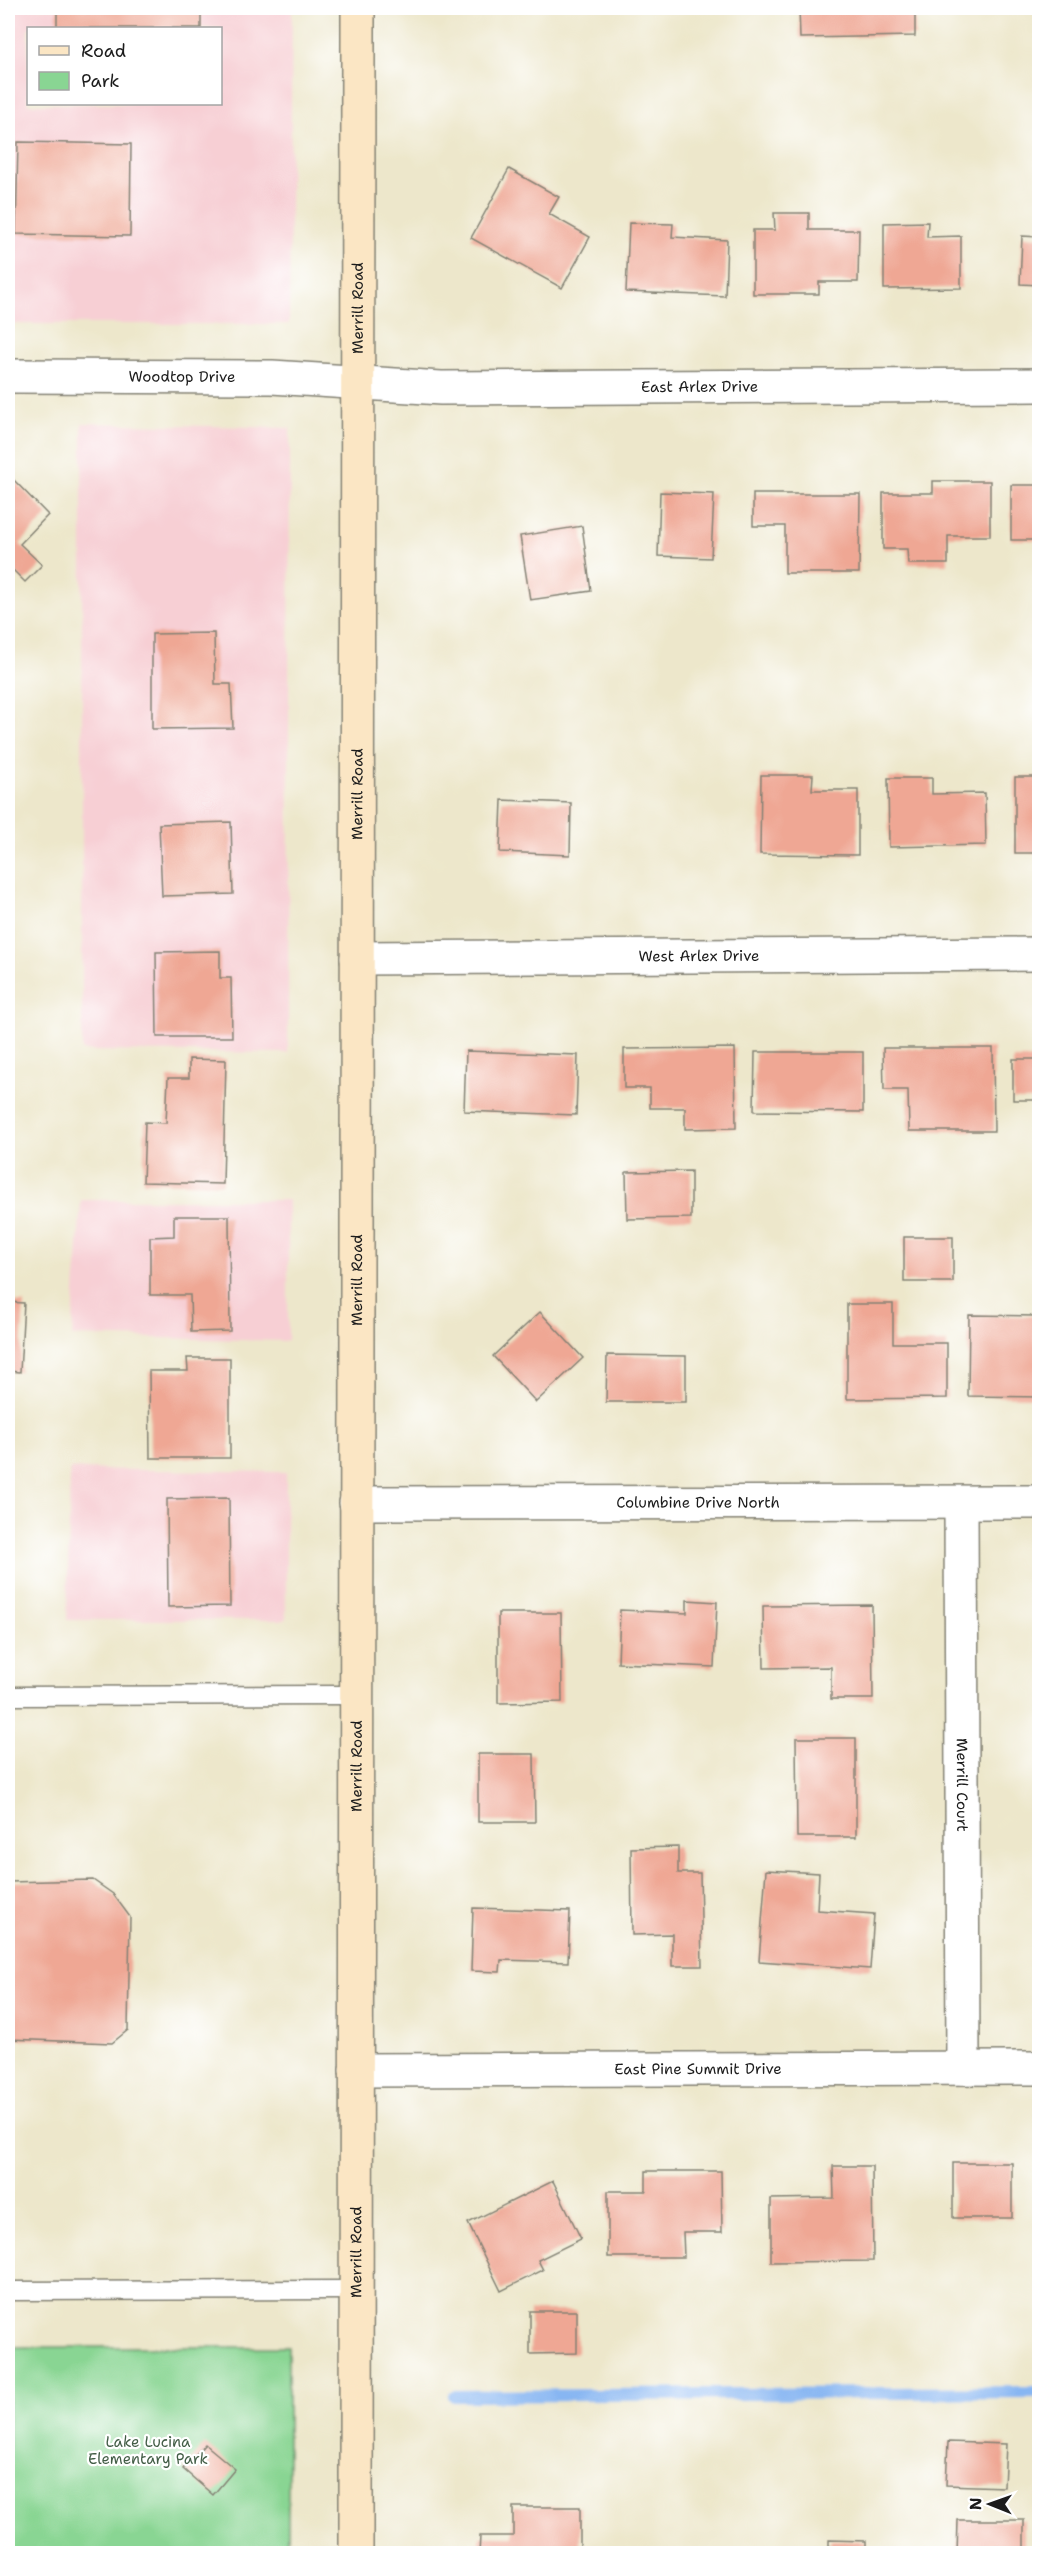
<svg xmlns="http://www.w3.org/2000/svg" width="1047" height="2561" font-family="'Shantell Sans',sans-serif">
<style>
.built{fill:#f7cfd4;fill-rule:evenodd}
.green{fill:#89d593;stroke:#527858;stroke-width:1.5}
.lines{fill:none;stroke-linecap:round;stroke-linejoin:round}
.stream{stroke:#87b6f2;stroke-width:12}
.building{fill:#efa794}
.service-casing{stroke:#848274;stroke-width:21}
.minor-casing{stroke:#848274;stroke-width:36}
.secondary-casing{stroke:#848274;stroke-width:36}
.service{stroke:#fff;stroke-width:18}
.minor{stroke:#fff;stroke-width:33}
.secondary{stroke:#fbe6c4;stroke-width:33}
.labels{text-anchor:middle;stroke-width:4.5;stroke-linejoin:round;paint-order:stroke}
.street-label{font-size:15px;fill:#1c1c1c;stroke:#fff}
.park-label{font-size:15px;fill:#425d46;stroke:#fff}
</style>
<rect width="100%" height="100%" fill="#fff"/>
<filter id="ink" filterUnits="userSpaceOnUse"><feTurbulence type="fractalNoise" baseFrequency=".0167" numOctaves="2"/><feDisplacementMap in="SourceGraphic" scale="12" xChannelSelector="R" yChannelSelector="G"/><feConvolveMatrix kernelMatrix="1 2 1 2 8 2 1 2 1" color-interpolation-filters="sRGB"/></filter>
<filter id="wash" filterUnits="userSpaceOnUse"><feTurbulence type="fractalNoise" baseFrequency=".008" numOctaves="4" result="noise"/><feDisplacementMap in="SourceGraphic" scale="24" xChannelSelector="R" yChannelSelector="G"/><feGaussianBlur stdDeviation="1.35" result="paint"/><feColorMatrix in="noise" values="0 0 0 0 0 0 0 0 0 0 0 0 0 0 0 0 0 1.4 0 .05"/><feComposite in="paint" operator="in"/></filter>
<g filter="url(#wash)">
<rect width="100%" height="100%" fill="#ede7cb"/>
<g class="built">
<path d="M8 8H292L289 324H8ZM28 28H220V104H28Z"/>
<polygon points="82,423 290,428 288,1053 82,1051"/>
<polygon points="81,1200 288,1200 288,1341 72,1336"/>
<polygon points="70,1469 286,1472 286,1620 67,1620"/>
</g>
<rect class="green" x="8" y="2347" width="280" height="206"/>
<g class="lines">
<polyline class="stream" points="454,2396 1040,2392"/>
</g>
<g id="blocks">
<g class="building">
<rect x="57" y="8" width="144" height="20"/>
<polygon points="799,8 915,8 915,36 800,38"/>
<polygon points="18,142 131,144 130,236 16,234"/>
<polygon points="509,169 559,197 549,214 590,237 562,288 471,238"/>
<polygon points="774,213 809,213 809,230 859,230 858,282 819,282 819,294 753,294 753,230 775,230"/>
<polygon points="928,222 927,237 961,236 961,288 884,289 884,223"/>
<polygon points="629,223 673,224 672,237 727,240 725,296 626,292"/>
<polygon points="1022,236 1040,237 1040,285 1020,284"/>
<polygon points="8,474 48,515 20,544 42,565 25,582 8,565"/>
<polygon points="933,481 990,481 990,536 948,536 948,564 908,564 907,549 883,549 883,493 933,493"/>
<rect x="1011" y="485" width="29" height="55"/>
<polygon points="660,492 714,494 711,558 658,556"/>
<polygon points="753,494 860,494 859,573 785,573 785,526 753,526"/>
<polygon points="582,526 591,591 530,600 520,536"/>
<polygon points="214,633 215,684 231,684 233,728 152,729 152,634"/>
<polygon points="761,775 813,775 812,790 858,790 858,855 760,854"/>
<rect x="1015" y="777" width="25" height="76"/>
<polygon points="888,778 932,778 932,794 985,793 986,845 889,847"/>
<polygon points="502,800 571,803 570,855 500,852"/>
<polygon points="231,822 233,894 162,896 159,824"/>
<polygon points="220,951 220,978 231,978 232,1037 157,1037 156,952"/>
<polygon points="735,1048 736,1128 685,1129 685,1108 650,1108 650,1088 624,1088 624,1049"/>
<polygon points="883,1048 993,1048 994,1131 909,1131 908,1090 884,1090"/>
<polygon points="466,1051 578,1055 576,1115 464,1111"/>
<polygon points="755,1052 863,1052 863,1112 754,1111"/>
<polygon points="189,1059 226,1060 223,1184 143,1182 145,1122 166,1123 168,1078 189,1078"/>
<rect x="1013" y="1059" width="27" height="41"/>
<polygon points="691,1171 691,1218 627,1219 626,1172"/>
<polygon points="174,1216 229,1216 230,1331 191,1332 190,1295 150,1295 150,1237 174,1236"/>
<rect x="904" y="1237" width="49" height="45"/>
<polygon points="8,1302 24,1303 20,1372 8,1371"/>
<polygon points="847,1304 893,1304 893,1343 947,1343 947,1398 847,1399"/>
<polygon points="540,1312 583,1358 536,1402 493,1356"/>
<polygon points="969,1315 1035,1316 1035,1342 1040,1342 1040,1397 968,1396"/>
<polygon points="607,1355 686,1356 686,1402 606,1402"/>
<polygon points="187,1358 230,1358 230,1458 150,1458 149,1371 188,1371"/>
<polygon points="229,1498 230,1606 168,1607 167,1499"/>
<polygon points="687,1600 717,1602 714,1667 618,1663 620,1610 687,1613"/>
<polygon points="872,1605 873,1699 831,1699 831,1667 764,1668 763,1606"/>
<polygon points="498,1613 561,1613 562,1702 498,1703"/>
<polygon points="796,1738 856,1738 856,1837 797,1837"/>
<polygon points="478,1754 534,1754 535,1822 478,1822"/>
<polygon points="678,1847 678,1873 700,1873 702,1966 672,1966 672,1934 632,1935 631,1848"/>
<polygon points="766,1870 819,1873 817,1910 874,1914 870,1969 759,1961"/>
<polygon points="93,1880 113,1894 130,1917 128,2030 112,2043 8,2039 8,1882"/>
<polygon points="473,1908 570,1911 568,1962 501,1960 500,1972 471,1971"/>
<rect x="953" y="2163" width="59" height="55"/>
<polygon points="833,2166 872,2166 873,2261 771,2262 771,2199 834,2198"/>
<polygon points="646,2171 721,2171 722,2232 683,2232 684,2257 608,2257 608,2191 646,2191"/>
<polygon points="553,2181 581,2239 538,2260 543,2270 501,2291 468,2223"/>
<polygon points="530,2311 577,2311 577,2353 530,2354"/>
<polygon points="948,2442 1006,2444 1004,2487 946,2485"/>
<polygon points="205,2444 235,2469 213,2495 183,2469"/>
<polygon points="513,2507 580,2507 580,2554 479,2554 480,2536 513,2536"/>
<polygon points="958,2520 1024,2520 1024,2549 1040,2549 1040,2554 957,2554"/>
<polygon points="829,2540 866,2541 866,2554 829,2554"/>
</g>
</g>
</g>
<g filter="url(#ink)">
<use href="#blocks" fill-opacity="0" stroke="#848274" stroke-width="1.5"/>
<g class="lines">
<defs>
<g id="service">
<polyline points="8,1696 357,1695"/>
<polyline points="8,2291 357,2290"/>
</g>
<g id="minor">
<path id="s1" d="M8 376 272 377 441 388 1040 385"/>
<path id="s2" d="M357 958 1040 954"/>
<path id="s3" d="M356 1503 1040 1502"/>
<path id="s4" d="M961 1503 963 2068"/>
<path id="s5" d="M356 2070 1040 2068"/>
</g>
<g id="secondary">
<path id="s6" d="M356 2554 358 8"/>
</g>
</defs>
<use href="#service" class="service-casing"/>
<use href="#minor" class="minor-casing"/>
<use href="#secondary" class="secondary-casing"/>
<use href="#service" class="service"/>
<use href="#minor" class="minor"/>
<use href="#secondary" class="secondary"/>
</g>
</g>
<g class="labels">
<g class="street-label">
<text dy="5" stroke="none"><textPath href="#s6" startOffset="2246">Merrill Road</textPath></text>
<text dy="5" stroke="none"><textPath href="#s1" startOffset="174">Woodtop Drive</textPath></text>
<text dy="5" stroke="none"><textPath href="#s1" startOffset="692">East Arlex Drive</textPath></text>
<text dy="5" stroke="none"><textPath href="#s6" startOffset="1760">Merrill Road</textPath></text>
<text dy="5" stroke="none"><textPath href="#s2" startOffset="342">West Arlex Drive</textPath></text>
<text dy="5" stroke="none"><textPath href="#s6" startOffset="1274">Merrill Road</textPath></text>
<text dy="5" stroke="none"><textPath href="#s3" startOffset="342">Columbine Drive North</textPath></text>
<text dy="5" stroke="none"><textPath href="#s6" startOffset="788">Merrill Road</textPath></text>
<text dy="5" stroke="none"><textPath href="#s4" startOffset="282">Merrill Court</textPath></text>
<text dy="5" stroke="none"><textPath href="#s5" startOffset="342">East Pine Summit Drive</textPath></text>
<text dy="5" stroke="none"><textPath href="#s6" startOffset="302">Merrill Road</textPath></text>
</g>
<g class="park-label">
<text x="148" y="2447">Lake Lucina<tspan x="148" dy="17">Elementary Park</tspan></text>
</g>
</g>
<rect width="1047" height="2561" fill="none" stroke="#fff" stroke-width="30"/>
<rect x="27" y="27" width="195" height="78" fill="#ffffff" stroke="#a4a4a4" stroke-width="1.5"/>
<rect x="39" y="46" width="30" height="9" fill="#fbe6c4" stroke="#a4a4a4" stroke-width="1.5"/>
<text x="81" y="57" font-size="18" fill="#1c1c1c">Road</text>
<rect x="39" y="72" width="30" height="18" fill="#89d593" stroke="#a4a4a4" stroke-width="1.5"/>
<text x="81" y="87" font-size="18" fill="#1c1c1c">Park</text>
<g transform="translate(990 2504) rotate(271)" stroke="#ffffff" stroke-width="4.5" paint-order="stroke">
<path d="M0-4.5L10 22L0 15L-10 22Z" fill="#1c1c1c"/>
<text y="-9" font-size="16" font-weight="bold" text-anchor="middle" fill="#1c1c1c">N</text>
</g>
</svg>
